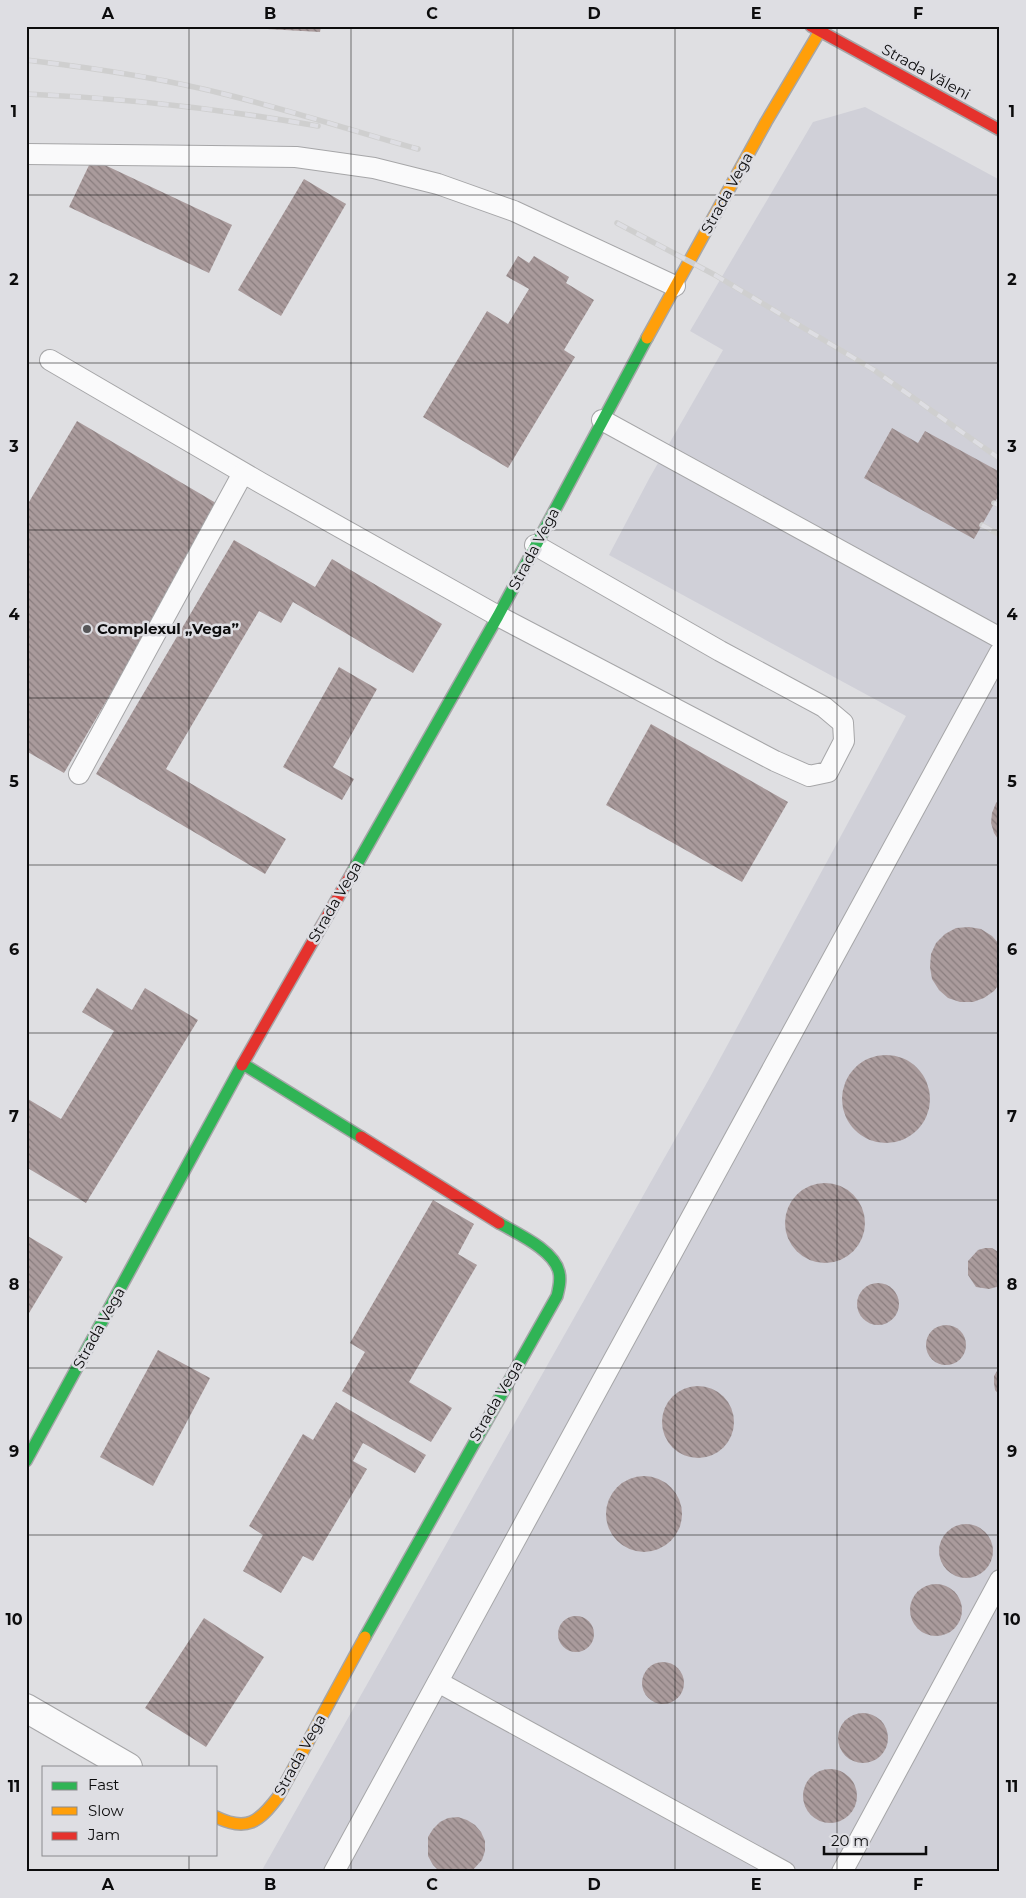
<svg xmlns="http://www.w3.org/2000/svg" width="1026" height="1898" font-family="Montserrat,sans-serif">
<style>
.built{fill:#d0d0d8}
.building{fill:url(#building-back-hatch)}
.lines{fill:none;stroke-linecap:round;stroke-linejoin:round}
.lane-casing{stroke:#a6a6a8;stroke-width:22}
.street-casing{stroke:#a6a6a8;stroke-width:30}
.fast-casing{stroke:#a6a6a8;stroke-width:14}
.slow-casing{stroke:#a6a6a8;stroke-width:14}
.jam-casing{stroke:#a6a6a8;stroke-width:14}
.lane{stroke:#fafafb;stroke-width:20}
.street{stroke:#fafafb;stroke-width:28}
.fast{stroke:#30b455;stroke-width:11}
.slow{stroke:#ff9f0a;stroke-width:11}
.jam{stroke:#e5322d;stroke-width:11}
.rail-casing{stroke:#cfcfcf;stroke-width:5.5}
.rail{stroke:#dedee3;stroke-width:4;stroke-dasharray:11;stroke-linecap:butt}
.grid{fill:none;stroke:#0c0c0d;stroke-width:1;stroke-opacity:0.55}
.poi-dot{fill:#565658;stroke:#dedee3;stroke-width:2}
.labels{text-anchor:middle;stroke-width:5;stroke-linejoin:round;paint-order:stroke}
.street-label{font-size:15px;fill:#0c0c0d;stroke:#dedee3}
.poi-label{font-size:15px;font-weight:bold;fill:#0c0c0d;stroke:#dedee3;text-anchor:start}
.neatline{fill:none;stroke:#0c0c0d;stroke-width:2}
.grid-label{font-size:16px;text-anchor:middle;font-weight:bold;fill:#0c0c0d}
</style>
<defs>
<pattern id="building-back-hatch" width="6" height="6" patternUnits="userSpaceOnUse" patternTransform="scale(1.25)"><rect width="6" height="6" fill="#aa9b9c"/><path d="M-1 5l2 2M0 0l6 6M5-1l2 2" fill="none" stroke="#897d7e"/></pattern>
</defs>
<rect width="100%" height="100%" fill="#dfdfe2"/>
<polygon class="built" points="865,107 1000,180 1000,1872 261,1872 709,1079 906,716 609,555 650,477 723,350 690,331 813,122"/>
<g class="building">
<polygon points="249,26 321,26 320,32 249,28"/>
<polygon points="92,159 232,225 209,273 69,207"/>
<polygon points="304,179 346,204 281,316 238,290"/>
<polygon points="518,256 529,263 534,256 569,277 566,283 594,300 564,350 575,357 508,468 423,417 487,311 508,324 529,289 506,276"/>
<polygon points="77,421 221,506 64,773 26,751 26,507"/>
<polygon points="892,428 918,443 925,431 1000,472 1000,493 974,539 864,478"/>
<polygon points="234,540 315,587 332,559 442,624 413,673 293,602 281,623 259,611 166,769 286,839 265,874 96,774"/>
<polygon points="339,667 377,689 333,767 354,779 342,800 283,767"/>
<polygon points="651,724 788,802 742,882 606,805"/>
<polygon points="1000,799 1000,842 994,833 991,823 992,813 996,803"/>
<polygon points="969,927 981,929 992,936 1000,945 1000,983 994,991 984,998 973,1002 960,1002 948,998 939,990 932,979 930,967 931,954 936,943 945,934 956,928"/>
<polygon points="97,988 132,1010 145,988 198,1020 86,1203 26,1167 26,1102 28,1099 61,1119 114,1031 82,1012"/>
<circle cx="886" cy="1099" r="44"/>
<circle cx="825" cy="1223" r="40"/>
<polygon points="433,1200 474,1224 458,1254 477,1265 409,1382 452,1408 431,1442 342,1391 365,1352 350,1343"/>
<polygon points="26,1235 63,1257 26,1318"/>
<polygon points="985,1248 992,1248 1000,1253 1000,1286 989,1289 976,1287 968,1275 968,1261 978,1250"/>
<circle cx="878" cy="1304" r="21"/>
<circle cx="946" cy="1345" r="20"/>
<polygon points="158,1350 210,1378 153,1486 100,1457"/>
<polygon points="1000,1366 1000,1396 995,1390 994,1383 994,1376"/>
<circle cx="698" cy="1422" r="36"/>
<polygon points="336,1402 426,1455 415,1473 363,1443 353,1461 367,1469 313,1561 303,1556 281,1593 243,1571 263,1535 249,1526 303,1434 313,1440"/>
<circle cx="644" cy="1514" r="38"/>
<circle cx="966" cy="1551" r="27"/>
<circle cx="936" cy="1610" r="26"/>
<circle cx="576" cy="1634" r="18"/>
<polygon points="204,1618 264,1657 206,1747 145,1708"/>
<circle cx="663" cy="1683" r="21"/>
<circle cx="863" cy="1738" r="25"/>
<circle cx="830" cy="1796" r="27"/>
<polygon points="458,1817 467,1820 475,1825 481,1832 485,1841 485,1851 482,1860 471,1872 440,1872 433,1865 428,1856 428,1837 433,1829 440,1822 448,1818"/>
</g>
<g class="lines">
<defs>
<g id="lane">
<polyline points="26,154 296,157 374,168 438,184 514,211 675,286"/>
<polyline points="50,360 261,483 498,616 775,761 809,776 828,772 844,741 843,723 824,707 720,651 535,545"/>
<polyline points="602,420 1000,638"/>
<polyline points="79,774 243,473"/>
<polyline points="438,1682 785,1872"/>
<polyline points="334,1872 1000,652"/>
<polyline points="842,1872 1000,1580"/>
</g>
<polyline id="street" points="26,1708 128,1767"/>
<g id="fast">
<polyline points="352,873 498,616 647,338"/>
<polyline points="243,1064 361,1137"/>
<polyline points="26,1461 242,1065"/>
<path d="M365 1637 557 1296C559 1288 561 1280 559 1272 554 1250 518 1234 499 1223"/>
</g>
<g id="slow">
<polyline points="647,338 766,122 820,31"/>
<path d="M216 1817C247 1832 259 1822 278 1797L365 1637"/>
</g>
<g id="jam">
<polyline points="811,26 1000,130"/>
<polyline points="242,1065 352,873"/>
<polyline points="361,1137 499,1223"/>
</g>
</defs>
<use href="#lane" class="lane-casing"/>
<use href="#street" class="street-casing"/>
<use href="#fast" class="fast-casing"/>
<use href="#slow" class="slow-casing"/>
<use href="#jam" class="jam-casing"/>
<use href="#lane" class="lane"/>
<use href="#street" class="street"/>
<use href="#fast" class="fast"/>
<use href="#slow" class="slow"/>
<use href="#jam" class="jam"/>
<defs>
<g id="rail">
<path d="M26 60C94 68 162 78 228 95 292 111 354 131 418 149"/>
<path d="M26 94C124 98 222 109 318 126"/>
<polyline points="617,223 715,275 874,370 1000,459"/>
<polyline points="994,503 1000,506"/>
<polyline points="982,525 1000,535"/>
</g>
</defs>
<use href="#rail" class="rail-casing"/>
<use href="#rail" class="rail"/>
</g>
<path class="grid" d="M189 26V1767M351 26V1872M513 26V1872M675 26V1872M837 26V1872M26 195H1000M26 363H1000M26 530H1000M26 698H1000M26 865H1000M26 1033H1000M26 1200H1000M26 1368H1000M26 1535H1000M26 1703H1000M189 1854V1872"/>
<circle class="poi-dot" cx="87" cy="629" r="5"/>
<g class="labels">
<g class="street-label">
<text transform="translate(926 72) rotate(29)" y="5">Strada Văleni</text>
<text transform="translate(727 193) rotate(-61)" y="5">Strada Vega</text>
<text transform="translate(534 549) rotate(-62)" y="5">Strada Vega</text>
<text transform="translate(335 902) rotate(-60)" y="5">Strada Vega</text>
<text transform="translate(99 1328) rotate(-61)" y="5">Strada Vega</text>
<text transform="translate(496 1401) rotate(-60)" y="5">Strada Vega</text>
<text transform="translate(300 1755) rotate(-61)" y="5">Strada Vega</text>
</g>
<g class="poi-label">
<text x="97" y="634">Complexul „Vega”</text>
</g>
</g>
<rect width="1026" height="1898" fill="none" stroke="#dedee3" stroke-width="55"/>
<rect x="42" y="1766" width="175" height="90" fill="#dedee3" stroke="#8a8a8d"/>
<rect x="52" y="1782" width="25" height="8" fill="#30b455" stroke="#8a8a8d"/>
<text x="88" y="1790" font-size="15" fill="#0c0c0d">Fast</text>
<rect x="52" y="1807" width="25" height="8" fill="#ff9f0a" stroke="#8a8a8d"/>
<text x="88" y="1816" font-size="15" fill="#0c0c0d">Slow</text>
<rect x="52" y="1832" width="25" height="8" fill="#e5322d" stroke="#8a8a8d"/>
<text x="88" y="1840" font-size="15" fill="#0c0c0d">Jam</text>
<path d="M824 1846v8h102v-8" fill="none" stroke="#0c0c0d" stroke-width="2.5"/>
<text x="831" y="1846" font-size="15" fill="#0c0c0d" stroke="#dedee3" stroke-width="4" paint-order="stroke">20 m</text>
<rect x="28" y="28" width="970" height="1842" class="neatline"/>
<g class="grid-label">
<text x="108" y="19">A</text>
<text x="270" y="19">B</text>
<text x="432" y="19">C</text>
<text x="594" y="19">D</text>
<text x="756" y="19">E</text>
<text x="918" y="19">F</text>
<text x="14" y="117">1</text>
<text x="1012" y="117">1</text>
<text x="14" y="285">2</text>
<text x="1012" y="285">2</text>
<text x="14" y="452">3</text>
<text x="1012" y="452">3</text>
<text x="14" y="620">4</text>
<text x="1012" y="620">4</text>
<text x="14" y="787">5</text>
<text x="1012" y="787">5</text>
<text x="14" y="955">6</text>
<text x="1012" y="955">6</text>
<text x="14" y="1122">7</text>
<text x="1012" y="1122">7</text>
<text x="14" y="1290">8</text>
<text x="1012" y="1290">8</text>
<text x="14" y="1457">9</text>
<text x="1012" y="1457">9</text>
<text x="14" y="1625">10</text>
<text x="1012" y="1625">10</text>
<text x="14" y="1792">11</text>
<text x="1012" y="1792">11</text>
<text x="108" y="1890">A</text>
<text x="270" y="1890">B</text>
<text x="432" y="1890">C</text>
<text x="594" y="1890">D</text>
<text x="756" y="1890">E</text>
<text x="918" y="1890">F</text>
</g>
</svg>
